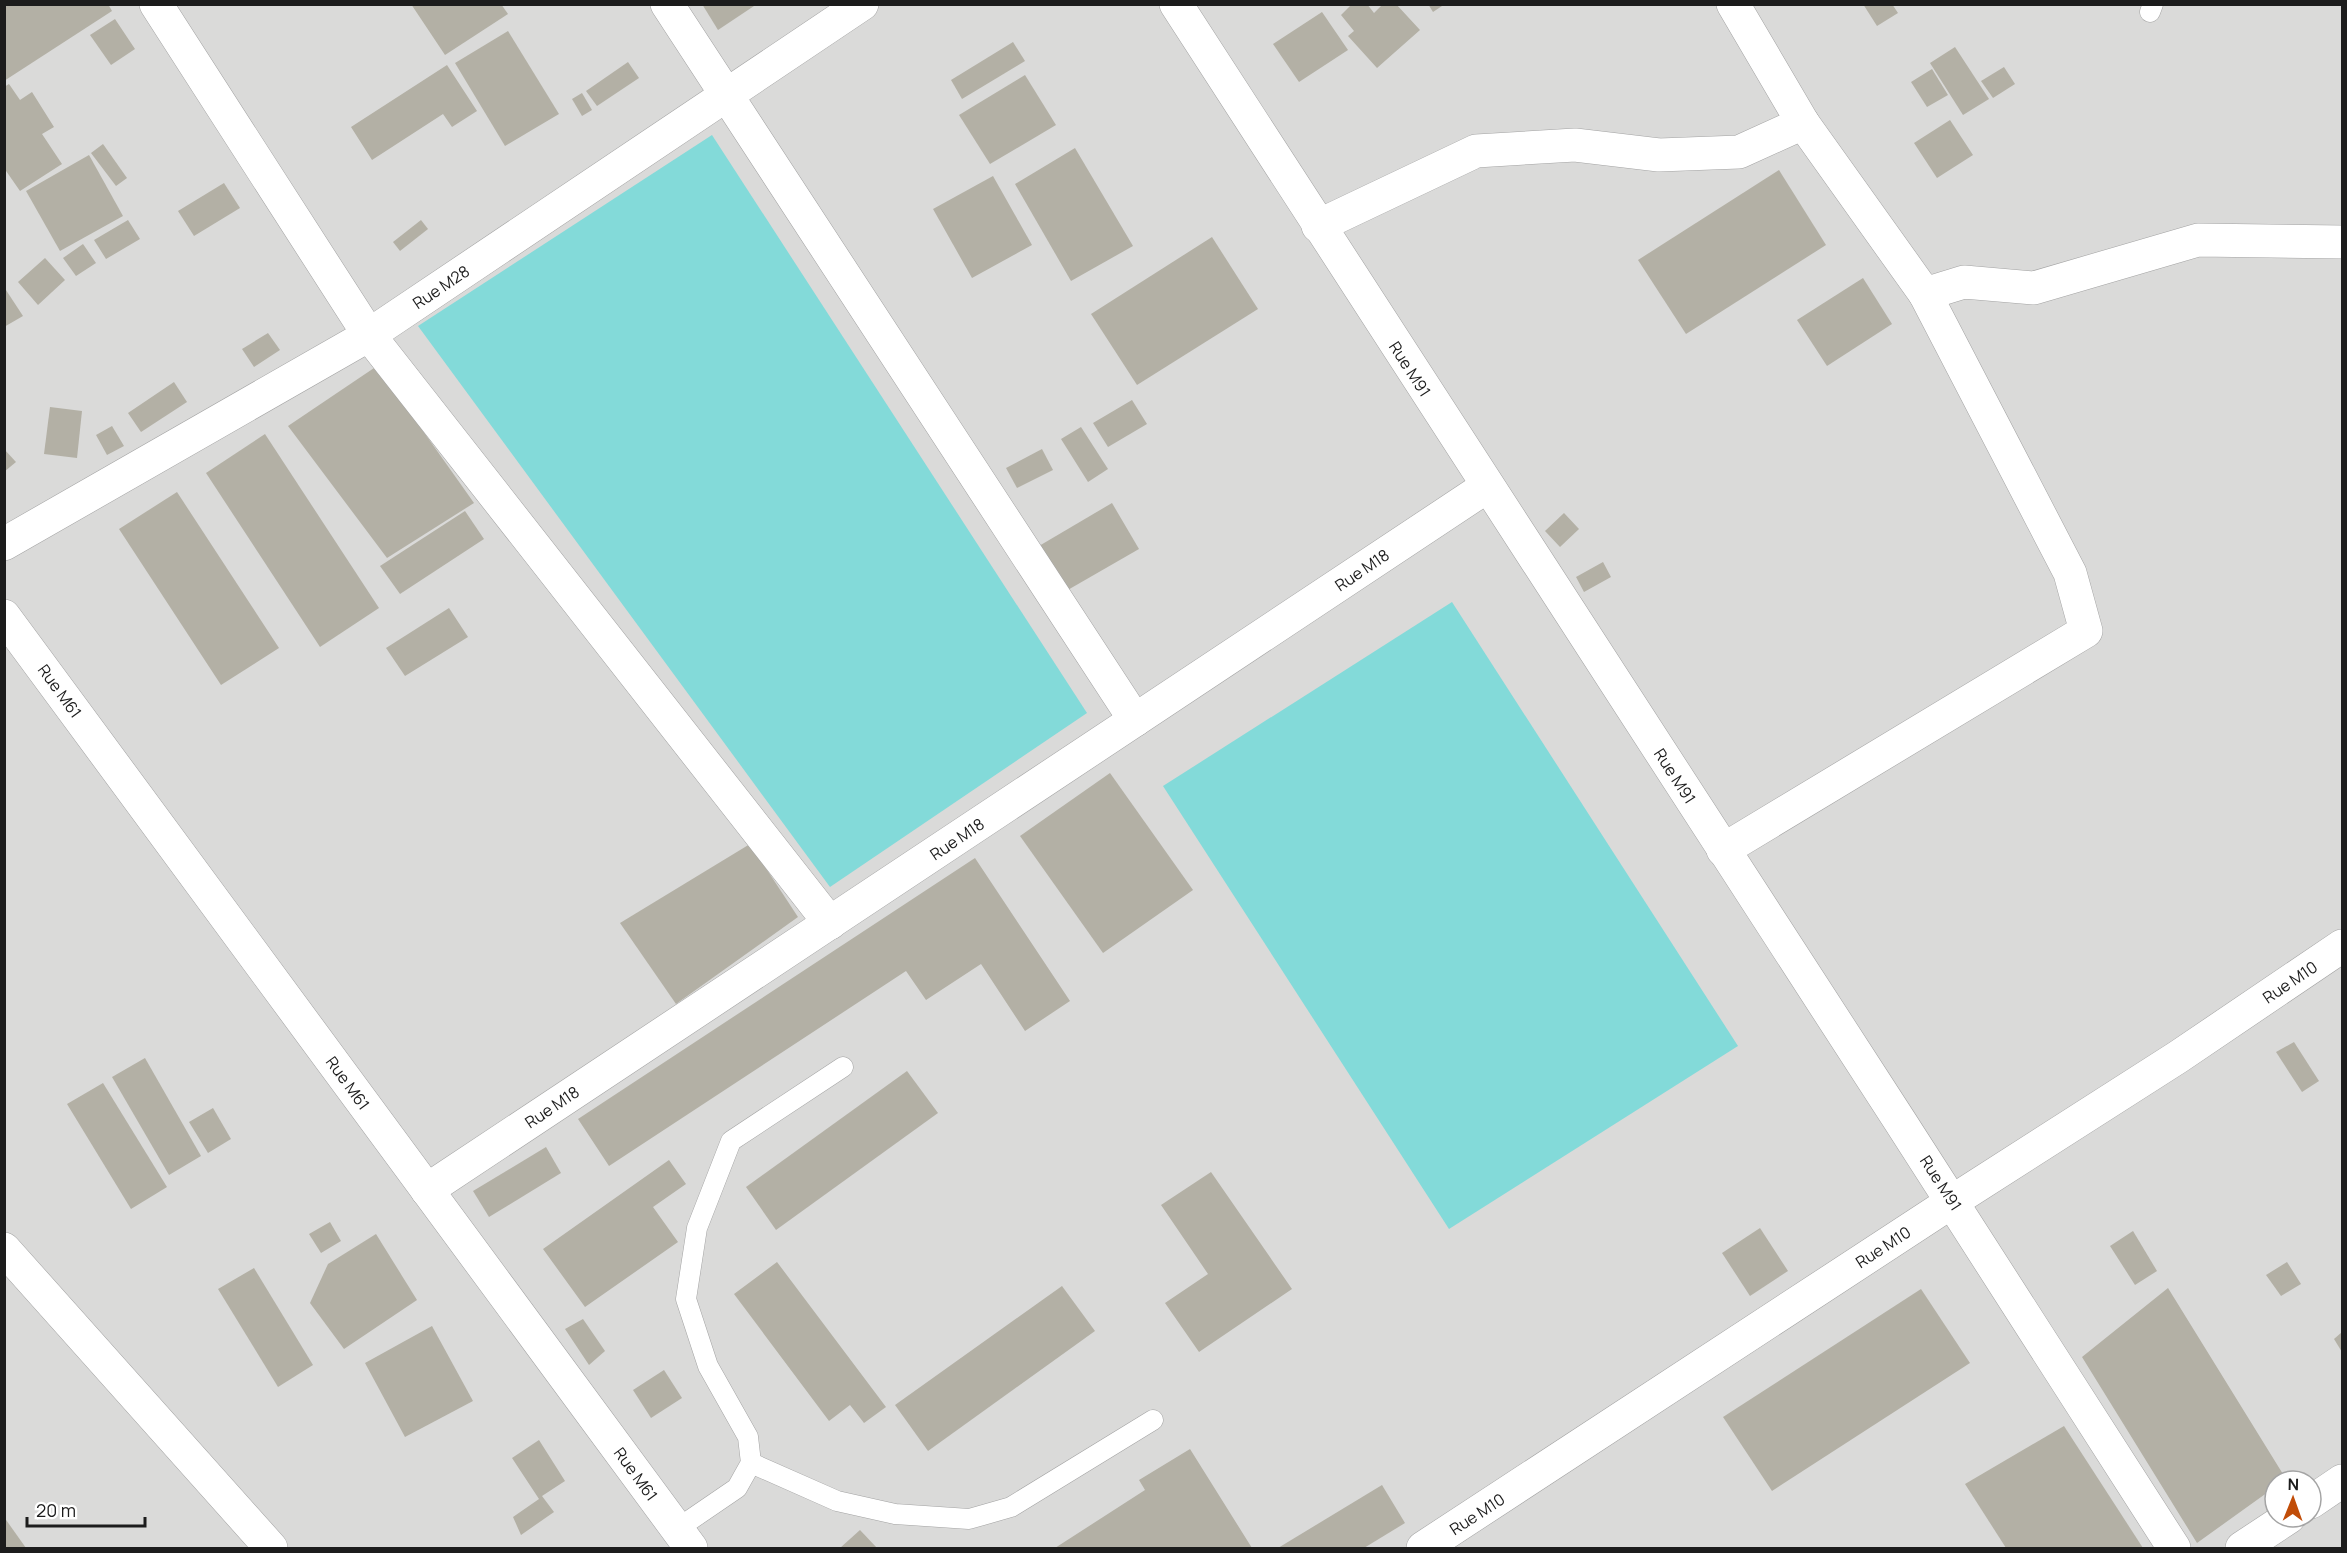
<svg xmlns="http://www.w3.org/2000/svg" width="2347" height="1553" font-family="Manrope,sans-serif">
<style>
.residential{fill:#dadad9;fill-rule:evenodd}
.pitch{fill:#83dad9}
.building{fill:#b3b0a5}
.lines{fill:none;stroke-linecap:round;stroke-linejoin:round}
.service-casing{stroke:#a3a3a3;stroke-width:21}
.minor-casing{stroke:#a3a3a3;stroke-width:34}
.service{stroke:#fff;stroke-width:20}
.minor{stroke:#fff;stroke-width:33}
.labels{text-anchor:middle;stroke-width:6;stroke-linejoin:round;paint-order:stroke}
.street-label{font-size:16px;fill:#1c1c1c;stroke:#fff}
</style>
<rect width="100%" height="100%" fill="#edede2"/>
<path class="residential" d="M5 5H2342V1548H5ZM2275 1481H2311V1517H2275Z"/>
<g class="pitch">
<polygon points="712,135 1087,713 830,887 418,326"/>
<polygon points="1452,602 1738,1046 1449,1229 1163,786"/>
</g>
<g class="building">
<polygon points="4,4 108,4 112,11 4,81"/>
<polygon points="411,4 501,4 508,14 445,55"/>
<polygon points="702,4 757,4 718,30"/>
<polygon points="1352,4 1367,4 1374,13 1383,4 1396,4 1420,30 1377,68 1348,36 1354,31 1341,15"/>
<polygon points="1428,4 1445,4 1433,12"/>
<polygon points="1863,4 1892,4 1898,13 1877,26"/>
<polygon points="1322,12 1348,50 1299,82 1273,44"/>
<polygon points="115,19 135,49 111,65 90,35"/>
<polygon points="508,31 559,114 505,146 455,63"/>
<polygon points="1013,42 1025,61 962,99 951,80"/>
<polygon points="1955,47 1989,99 1963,115 1930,63"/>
<polygon points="628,62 639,78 597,106 586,91"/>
<polygon points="447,65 477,111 452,127 443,114 372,160 351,127"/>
<polygon points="2004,67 2015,84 1993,98 1981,81"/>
<polygon points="1932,69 1948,95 1927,107 1911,82"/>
<polygon points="1025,75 1056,125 990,164 959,115"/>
<polygon points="9,84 20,100 32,92 54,127 42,134 62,164 20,191 4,168 4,87"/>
<polygon points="582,93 592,110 582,116 572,99"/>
<polygon points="1950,120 1973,155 1937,178 1914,143"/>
<polygon points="103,144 127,178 116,186 91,153"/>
<polygon points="1075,148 1133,246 1071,281 1015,184"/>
<polygon points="89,155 123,216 60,251 26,191"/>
<polygon points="1779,170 1826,245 1686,334 1638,260"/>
<polygon points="993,176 1032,245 972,278 933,209"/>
<polygon points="224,183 240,208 194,236 178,211"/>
<polygon points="128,220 140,239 106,259 94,240"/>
<polygon points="421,220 428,229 400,251 393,242"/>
<polygon points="1212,237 1258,309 1137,385 1091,314"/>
<polygon points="83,244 96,263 76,276 63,258"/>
<polygon points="45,258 65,280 38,305 18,282"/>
<polygon points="1863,278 1892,324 1827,366 1797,320"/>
<polygon points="4,287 23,316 4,327"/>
<polygon points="268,333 280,350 254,367 242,349"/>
<polygon points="377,366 474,503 387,558 288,426"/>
<polygon points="174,382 187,402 141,432 128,413"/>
<polygon points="1132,400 1147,424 1108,447 1093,423"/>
<polygon points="50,407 82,411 77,458 44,454"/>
<polygon points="112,426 124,446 107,455 96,435"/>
<polygon points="1081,427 1108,469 1088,482 1061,439"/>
<polygon points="265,434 379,608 320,647 206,473"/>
<polygon points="4,449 16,462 4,472"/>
<polygon points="1042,449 1053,470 1017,488 1006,468"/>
<polygon points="177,492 279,648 221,685 119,529"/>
<polygon points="1112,503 1139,549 1066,591 1039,546"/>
<polygon points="465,511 484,539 400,594 380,566"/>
<polygon points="1564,513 1579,529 1560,547 1545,531"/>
<polygon points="1603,562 1611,577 1584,592 1576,577"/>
<polygon points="449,608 468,637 405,676 386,648"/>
<polygon points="1110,773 1193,890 1103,953 1020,836"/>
<polygon points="750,844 798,917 676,1004 620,923"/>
<polygon points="975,858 1070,1001 1025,1031 981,964 926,1000 906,971 609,1166 578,1119"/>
<polygon points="2294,1042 2319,1081 2302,1092 2276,1052"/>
<polygon points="145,1058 201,1156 169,1175 112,1077"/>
<polygon points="907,1071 938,1113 776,1230 746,1187"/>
<polygon points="103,1083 167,1187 131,1209 67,1104"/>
<polygon points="213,1108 231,1139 208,1153 189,1122"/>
<polygon points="546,1147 561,1173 489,1217 473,1191"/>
<polygon points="669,1160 686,1184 653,1207 678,1242 585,1307 543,1249"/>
<polygon points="1211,1172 1292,1289 1199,1352 1165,1303 1208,1274 1161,1205"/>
<polygon points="330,1222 341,1241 321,1253 309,1234"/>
<polygon points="1760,1228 1788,1271 1750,1296 1722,1253"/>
<polygon points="2133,1231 2157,1271 2135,1285 2110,1246"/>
<polygon points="376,1234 417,1300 344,1349 310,1303 328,1264"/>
<polygon points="777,1262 886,1407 864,1423 850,1405 829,1421 734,1294"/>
<polygon points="2287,1262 2301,1284 2281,1296 2266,1275"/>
<polygon points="254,1268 313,1365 278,1387 218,1289"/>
<polygon points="1062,1286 1095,1331 928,1451 895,1405"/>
<polygon points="2168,1288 2286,1479 2275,1481 2275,1487 2197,1543 2082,1357"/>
<polygon points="1921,1289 1970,1363 1772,1491 1723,1417"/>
<polygon points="583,1319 605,1351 589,1365 565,1329"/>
<polygon points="432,1326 473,1401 405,1437 365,1363"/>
<polygon points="2342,1332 2342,1352 2334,1339"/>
<polygon points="664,1370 682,1398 651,1418 633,1390"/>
<polygon points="2064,1426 2143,1548 2006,1548 1965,1484"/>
<polygon points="539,1440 565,1481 542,1496 554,1512 521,1535 513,1517 539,1499 512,1458"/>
<polygon points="1190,1449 1252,1548 1055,1548 1145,1490 1139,1480"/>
<polygon points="1382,1485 1405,1523 1364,1548 1278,1548"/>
<polygon points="4,1517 26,1548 4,1548"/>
<polygon points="860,1530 877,1548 840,1548"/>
</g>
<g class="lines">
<defs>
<g id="service">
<polyline points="2150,12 2153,4"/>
<polyline points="751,1463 837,1501 895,1514 969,1519 1011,1507 1153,1420"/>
<polyline points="677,1529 737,1488 751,1463 748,1437 708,1366 686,1299 697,1228 731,1141 843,1067"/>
</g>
<g id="minor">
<polyline points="156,4 369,335 830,923"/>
<polyline points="667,4 1135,720"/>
<path d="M1176 4C1507 520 1845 1031 2174 1548"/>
<polyline points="1733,4 1803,123 1925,294 1964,282 2034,288 2198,240 2342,242"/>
<polyline points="1318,226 1476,151 1575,145 1659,155 1739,152 1803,123"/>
<polyline points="4,544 369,335 862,4"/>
<polyline points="4,616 691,1548"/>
<polyline points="1723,850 2086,631 2070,573 1925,294"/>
<polyline points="427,1190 1486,487"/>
<polyline points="4,1249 271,1548"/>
<polyline points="2311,1502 2342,1481"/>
<polyline points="1423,1548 1953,1201 2178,1057 2342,946"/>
<polyline points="2242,1548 2289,1517"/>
</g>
</defs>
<use href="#service" class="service-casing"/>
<use href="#minor" class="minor-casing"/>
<use href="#service" class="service"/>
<use href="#minor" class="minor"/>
</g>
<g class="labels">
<g class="street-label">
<text transform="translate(441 287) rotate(-34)" y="6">Rue M28</text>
<text transform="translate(1410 369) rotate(57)" y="6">Rue M91</text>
<text transform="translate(1362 570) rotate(-34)" y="6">Rue M18</text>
<text transform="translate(60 691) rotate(54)" y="6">Rue M61</text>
<text transform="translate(1675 776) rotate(57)" y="6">Rue M91</text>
<text transform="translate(957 839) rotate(-34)" y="6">Rue M18</text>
<text transform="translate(2290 982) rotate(-34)" y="6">Rue M10</text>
<text transform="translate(348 1083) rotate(54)" y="6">Rue M61</text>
<text transform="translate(552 1107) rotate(-34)" y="6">Rue M18</text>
<text transform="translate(1941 1183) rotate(57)" y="6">Rue M91</text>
<text transform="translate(1883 1247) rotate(-33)" y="6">Rue M10</text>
<text transform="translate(636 1474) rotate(54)" y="6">Rue M61</text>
<text transform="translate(1477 1514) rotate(-33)" y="6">Rue M10</text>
</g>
</g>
<rect width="2347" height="1553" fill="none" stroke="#1c1c1c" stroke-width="12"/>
<g transform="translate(2293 1499) rotate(1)"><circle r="28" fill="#ffffff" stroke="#a4a4a4" stroke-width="1.5"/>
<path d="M0-4.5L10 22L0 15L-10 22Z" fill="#c14d08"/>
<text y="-9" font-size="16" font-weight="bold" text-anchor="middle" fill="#1c1c1c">N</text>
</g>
<path d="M27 1517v9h118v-9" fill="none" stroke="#1c1c1c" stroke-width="3"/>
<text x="36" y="1517" font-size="18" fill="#1c1c1c" stroke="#ffffff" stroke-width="4.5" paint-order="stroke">20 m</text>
</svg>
